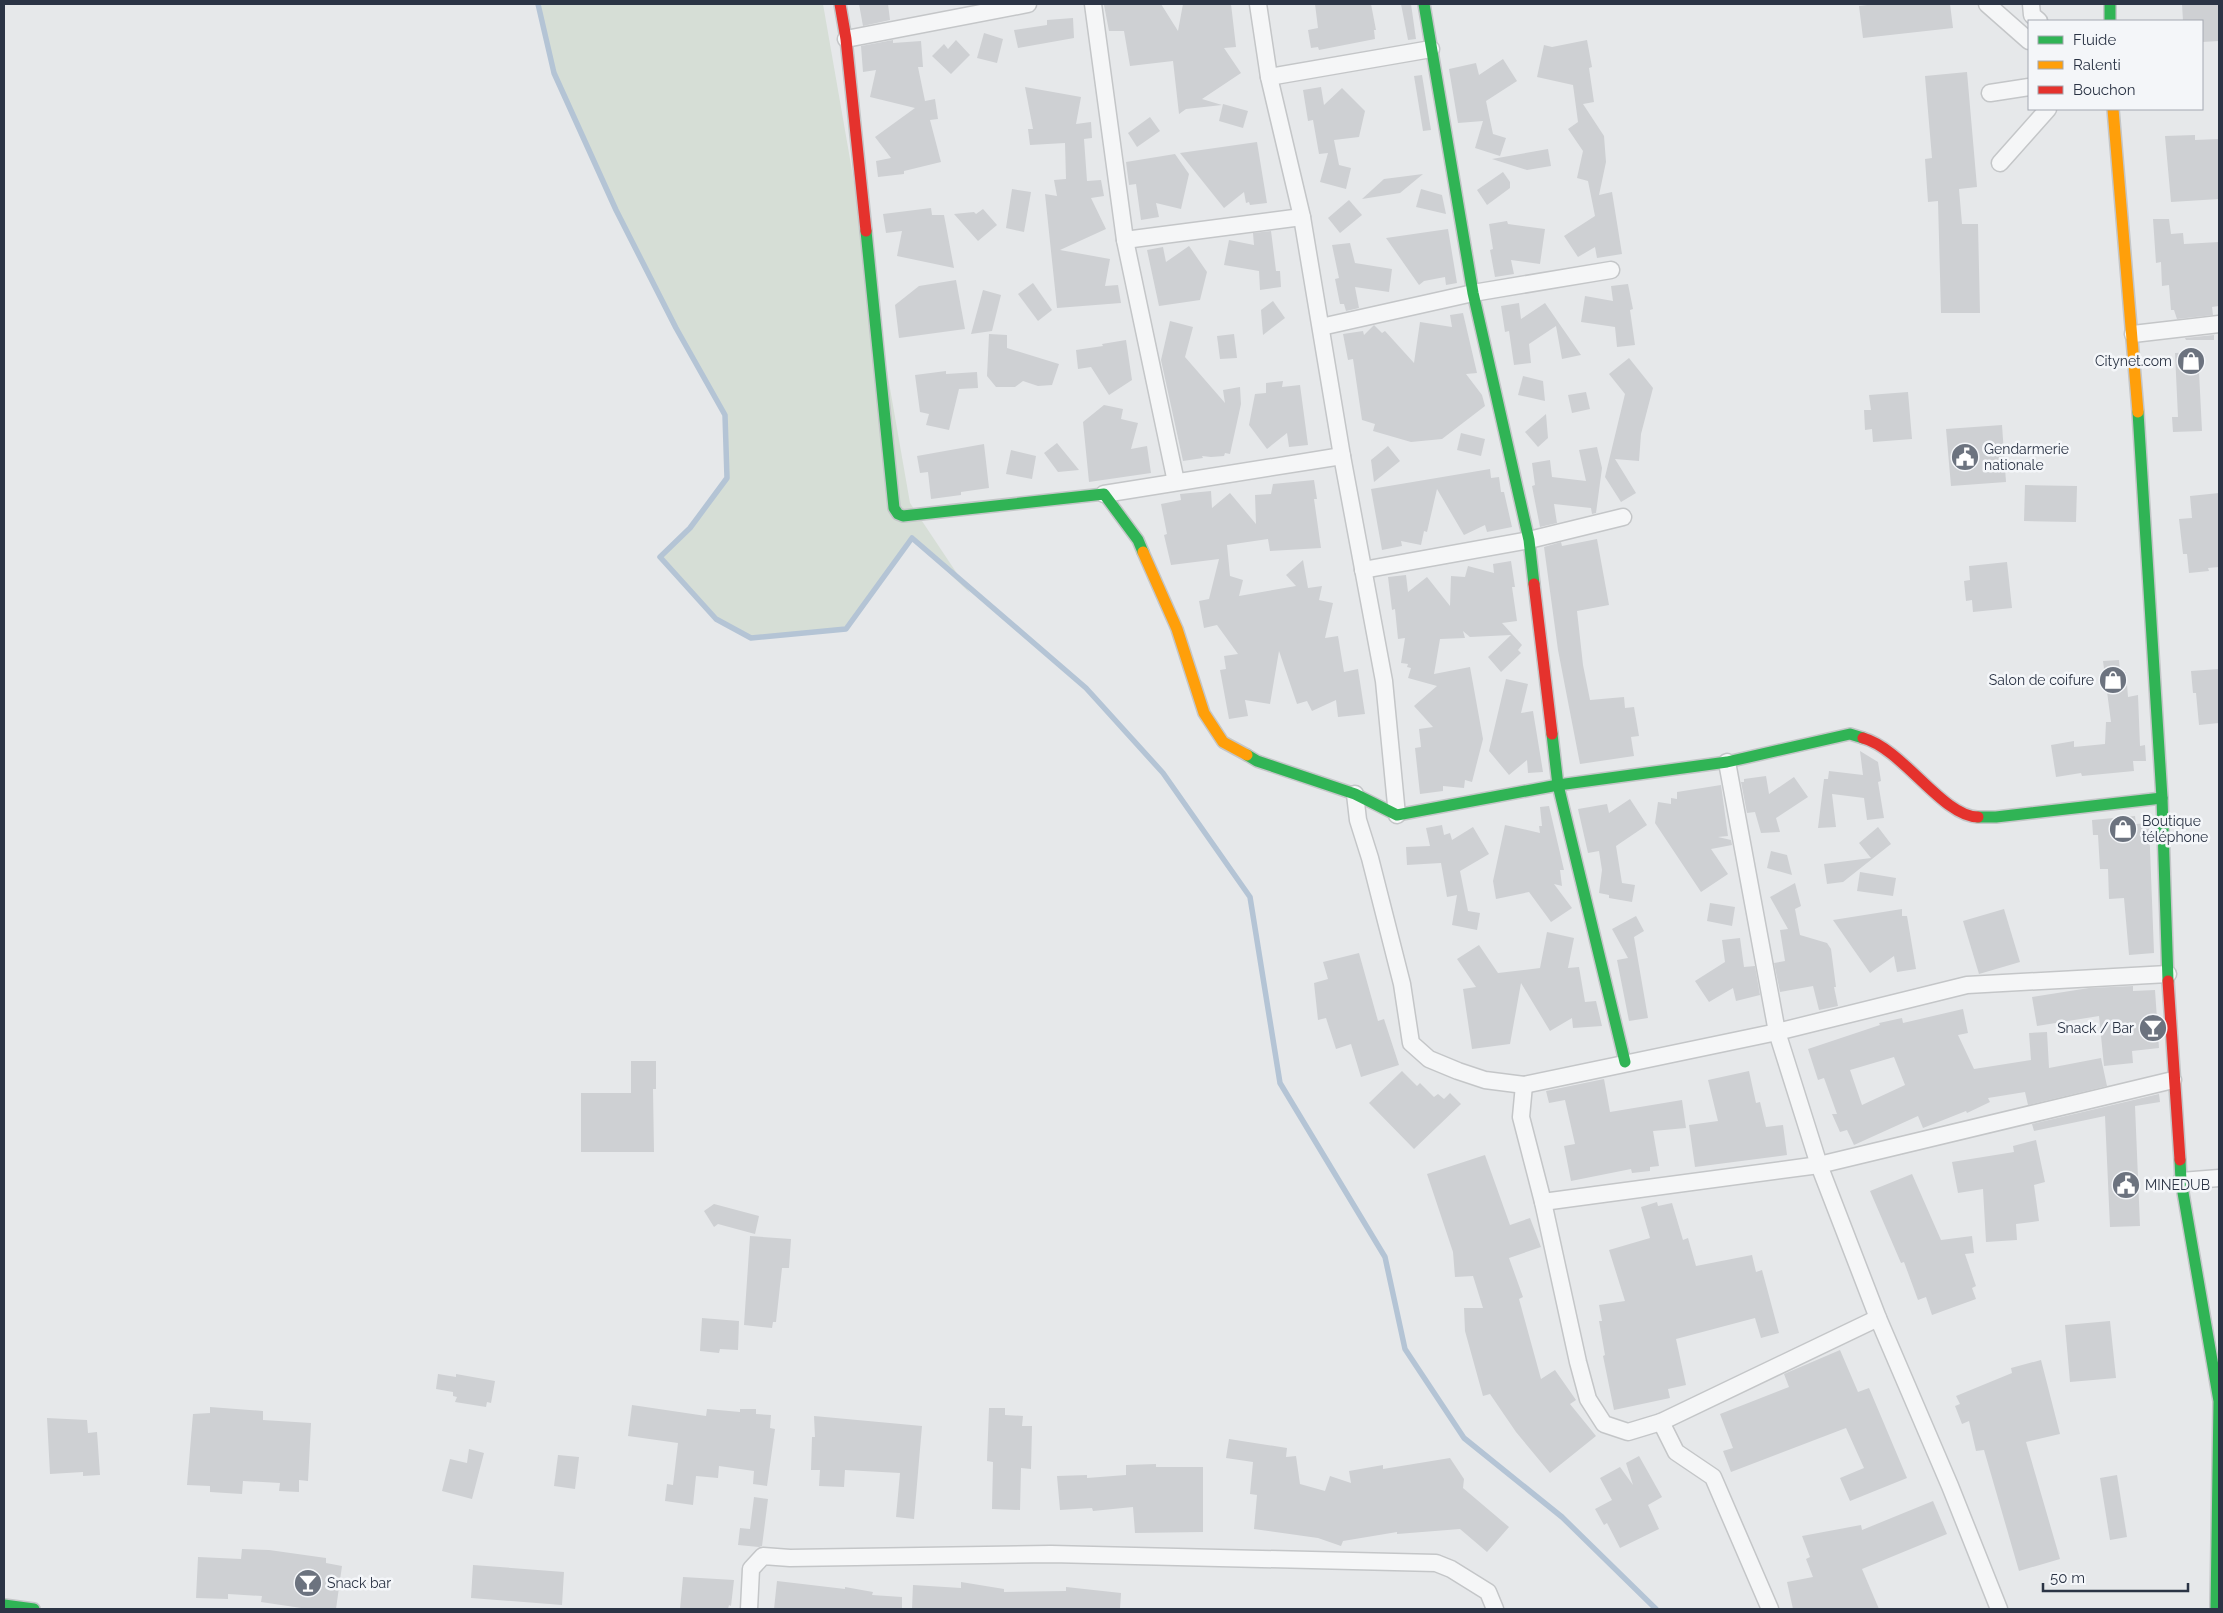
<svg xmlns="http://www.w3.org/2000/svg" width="2223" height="1613" font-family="Raleway,sans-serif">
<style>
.green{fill:#d6ded6}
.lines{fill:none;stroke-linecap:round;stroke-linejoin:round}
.stream{stroke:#b4c4d5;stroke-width:5.5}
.building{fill:#ced0d3;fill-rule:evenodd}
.street-casing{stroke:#c4c6c8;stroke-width:19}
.fast-casing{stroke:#c4c6c8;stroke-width:14}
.slow-casing{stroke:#c4c6c8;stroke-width:14}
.jam-casing{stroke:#c4c6c8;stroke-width:14}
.street{stroke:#f5f6f7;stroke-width:16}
.fast{stroke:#30b455;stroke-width:11}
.slow{stroke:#ff9f0a;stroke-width:11}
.jam{stroke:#e5322d;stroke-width:11}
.labels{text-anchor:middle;stroke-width:5;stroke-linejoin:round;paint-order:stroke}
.poi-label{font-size:14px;fill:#2b3445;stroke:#f4f6f9;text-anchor:start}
</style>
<rect width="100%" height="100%" fill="#e6e8ea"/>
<polygon class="green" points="538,4 823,4 910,503 970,593 912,538 846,629 751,638 716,619 660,557 690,528 727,478 725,415 676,328 615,210 554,73"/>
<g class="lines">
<polyline class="stream" points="538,4 554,73 616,210 676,328 725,415 727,478 690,528 660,557 716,619 751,638 846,629 912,538 1086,688 1163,773 1250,897 1280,1083 1385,1257 1405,1349 1464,1438 1562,1517 1656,1609"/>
</g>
<g class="building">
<polygon points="859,4 888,4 890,20 863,26"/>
<polygon points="1116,4 1161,4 1178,31 1183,4 1231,4 1236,47 1224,48 1241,73 1202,99 1222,105 1186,109 1179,114 1173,61 1130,66 1124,31 1109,31 1104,5"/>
<polygon points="1315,4 1371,4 1376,30 1374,30 1375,39 1319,50 1318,47 1311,48 1308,30 1318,28"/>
<polygon points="1401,4 1411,4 1416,39 1408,40"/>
<polygon points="1875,4 1950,4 1953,28 1863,38 1859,6"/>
<polygon points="2182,4 2219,4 2219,41 2202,42 2202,21 2183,21"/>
<polygon points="1073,18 1074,38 1018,48 1014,30 1047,25 1047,20"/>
<polygon points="984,33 1003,39 997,63 977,58"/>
<polygon points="893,40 893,43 921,41 923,67 918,67 925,101 935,99 938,119 930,120 941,162 904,171 904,174 878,177 876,161 891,158 875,137 915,108 870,97 876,70 863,72 861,46"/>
<polygon points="956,40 970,55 951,74 932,56 944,44 948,49"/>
<polygon points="1587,40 1592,67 1589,68 1594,102 1583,104 1604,136 1606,162 1599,195 1612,192 1622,254 1597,258 1595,247 1578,257 1564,236 1595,216 1588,181 1577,178 1583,151 1568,129 1578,122 1573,85 1537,77 1544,45 1552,47"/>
<polygon points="1503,59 1517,81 1486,101 1493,134 1506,138 1500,156 1475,148 1483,121 1458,123 1449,69 1476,63 1479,75"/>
<polygon points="1967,72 1977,187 1959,189 1962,224 1978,224 1980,313 1941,313 1938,201 1928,202 1925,159 1932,158 1925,76"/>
<polygon points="1422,75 1431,130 1423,131 1414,76"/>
<polygon points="1025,87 1081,97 1076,124 1091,122 1092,138 1084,139 1087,181 1101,180 1104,196 1091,198 1106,229 1060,250 1110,259 1105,286 1118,285 1121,303 1057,308 1045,194 1057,196 1054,180 1066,179 1065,143 1030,145 1028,129 1033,129"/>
<polygon points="1321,87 1324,105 1342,88 1365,111 1359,137 1334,140 1339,165 1351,168 1346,189 1320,182 1328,153 1319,154 1313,120 1308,121 1303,90"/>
<polygon points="1223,104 1248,111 1243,128 1219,121"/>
<polygon points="1150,117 1160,131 1137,147 1128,133"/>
<polygon points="2195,135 2195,140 2219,139 2219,199 2171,202 2165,136"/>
<polygon points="1257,142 1267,203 1250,205 1249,202 1246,203 1244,192 1224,208 1180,153"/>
<polygon points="1548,149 1551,166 1527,170 1492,159"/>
<polygon points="1175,154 1189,174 1181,209 1156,203 1159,217 1141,220 1136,184 1129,185 1126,162"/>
<polygon points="1503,172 1510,182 1510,188 1487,205 1477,190"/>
<polygon points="1423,174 1400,193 1362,199 1384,179"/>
<polygon points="1012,189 1031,192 1024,232 1006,228"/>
<polygon points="1421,189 1442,195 1446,214 1416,207"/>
<polygon points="1349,200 1362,215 1340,233 1328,218"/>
<polygon points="931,208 932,215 944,215 954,268 897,256 902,231 886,233 883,214"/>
<polygon points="983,209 997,225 978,241 954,214 974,212 976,214"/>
<polygon points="2153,219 2169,219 2171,234 2183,233 2184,244 2219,242 2219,306 2212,307 2213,315 2177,319 2174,310 2171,310 2169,285 2162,286 2161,262 2156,263"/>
<polygon points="1507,221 1508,224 1545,229 1540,264 1511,260 1514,274 1495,277 1490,250 1493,249 1489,224"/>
<polygon points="1448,229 1457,283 1446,285 1445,277 1424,281 1419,285 1386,238"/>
<polygon points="1271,231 1276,271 1280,271 1281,287 1260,290 1259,271 1224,265 1229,240 1254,245 1253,233"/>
<polygon points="1350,243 1355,263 1392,269 1389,292 1355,287 1359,308 1346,311 1344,304 1340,304 1335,279 1339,278 1332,245"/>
<polygon points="1189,246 1207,272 1200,300 1159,306 1147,250 1163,247 1166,262"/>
<polygon points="956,280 965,329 899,338 895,305 919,286"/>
<polygon points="1033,283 1052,310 1038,321 1018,294"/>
<polygon points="1628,284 1633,309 1630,310 1635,345 1617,347 1615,327 1581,322 1585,296 1613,301 1611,286"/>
<polygon points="983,290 1001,295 992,331 971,334"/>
<polygon points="1273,301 1285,318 1263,335 1261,310"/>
<polygon points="1519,303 1521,319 1545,303 1581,355 1562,359 1556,326 1529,344 1531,363 1514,365 1509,331 1505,332 1501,306"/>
<polygon points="1463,313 1477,373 1466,374 1482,395 1485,406 1442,439 1411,442 1373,431 1375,424 1362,420 1353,359 1348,360 1343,334 1363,331 1364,335 1374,325 1382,333 1385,331 1414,363 1420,322 1452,327 1450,315"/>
<polygon points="1170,321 1193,327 1185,357 1225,403 1223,390 1240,387 1241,404 1230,454 1225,453 1224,456 1211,457 1202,456 1203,458 1183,461 1161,360"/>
<polygon points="989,334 1007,335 1007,348 1059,364 1052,385 1038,386 1023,381 1015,387 996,387 987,376"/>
<polygon points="1234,334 1237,358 1220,359 1217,336"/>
<polygon points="2214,335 2214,340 2186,340 2185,338"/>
<polygon points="1126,340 1132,380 1109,395 1091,367 1078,369 1076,350 1103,346 1102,344"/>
<polygon points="2198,352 2202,431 2173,432 2172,417 2178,417 2175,353"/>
<polygon points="1629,358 1653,388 1641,434 1639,461 1615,459 1636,493 1621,502 1605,477 1625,394 1609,374"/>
<polygon points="946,371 946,374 977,372 978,388 959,389 949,430 926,425 929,414 920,412 915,375"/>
<polygon points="1523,376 1543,381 1545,401 1518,395"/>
<polygon points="1283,381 1282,387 1300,385 1308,445 1289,447 1287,433 1267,449 1249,425 1255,394 1266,393 1266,383"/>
<polygon points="1586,392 1590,409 1572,413 1568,395"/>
<polygon points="1908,392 1912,439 1873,442 1872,429 1865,430 1864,410 1871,410 1869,395"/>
<polygon points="1104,405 1123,409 1121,419 1138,423 1131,449 1147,446 1151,473 1089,482 1083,422"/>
<polygon points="1546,414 1548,438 1538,447 1525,432"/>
<polygon points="2002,425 2006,482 1951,486 1946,429"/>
<polygon points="1461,433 1485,439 1481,456 1457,450"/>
<polygon points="1057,443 1079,470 1058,472 1044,453"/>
<polygon points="984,444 989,488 961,492 961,495 931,499 928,472 920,473 917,456"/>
<polygon points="1388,446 1400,461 1374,482 1371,460"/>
<polygon points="1597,447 1602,468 1596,513 1592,514 1591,508 1554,504 1557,523 1540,527 1532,486 1535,485 1532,463 1550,460 1552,477 1586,481 1579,450"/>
<polygon points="1011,450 1036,456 1032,479 1006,474"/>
<polygon points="1490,469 1491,478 1499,477 1501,492 1504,492 1512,527 1487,532 1485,525 1464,535 1437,489 1427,532 1424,531 1421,545 1401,541 1402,546 1382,550 1371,489"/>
<polygon points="1314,480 1317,499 1314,499 1321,548 1270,551 1268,539 1227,545 1230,576 1243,580 1239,596 1296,586 1286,575 1303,560 1308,588 1322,586 1319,600 1333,603 1325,638 1338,636 1344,672 1358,669 1365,714 1338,717 1336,700 1312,711 1307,701 1297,704 1279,651 1270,704 1245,700 1248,716 1229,719 1220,670 1226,669 1224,656 1238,654 1217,625 1204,628 1199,601 1209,599 1219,559 1171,565 1164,535 1167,534 1161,504 1181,500 1180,494 1211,491 1212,508 1230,493 1256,524 1255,495 1271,494 1273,484"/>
<polygon points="2025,485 2077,486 2076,522 2024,521"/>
<polygon points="2219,493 2219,567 2208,568 2209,571 2189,573 2187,554 2183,554 2179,519 2192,518 2190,496"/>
<polygon points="1597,539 1609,605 1577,611 1583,665 1590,700 1624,697 1625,708 1634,707 1639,736 1631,737 1634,756 1580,764 1558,650 1544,547 1561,542 1562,546"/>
<polygon points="1511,561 1515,587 1512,587 1517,621 1502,623 1522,645 1518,650 1521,653 1501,672 1488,657 1511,635 1470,637 1463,631 1465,638 1440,639 1434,674 1470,667 1483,739 1472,782 1465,780 1464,788 1443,786 1443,791 1420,794 1415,748 1421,747 1419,729 1433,727 1414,706 1437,686 1408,678 1411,668 1407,667 1408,664 1401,663 1405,638 1398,639 1395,609 1392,610 1388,577 1406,575 1408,592 1427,577 1450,606 1451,576 1465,577 1468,566 1494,573 1493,564"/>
<polygon points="2007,562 2012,608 1973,612 1972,600 1966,601 1964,581 1970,580 1969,566"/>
<polygon points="2119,660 2120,672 2126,672 2128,697 2138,695 2140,746 2145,745 2146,761 2133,761 2134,771 2082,776 2081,773 2056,777 2051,745 2074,741 2074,747 2105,744 2106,722 2111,722 2103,661"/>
<polygon points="2219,669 2219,723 2199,725 2196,693 2193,693 2191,671"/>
<polygon points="1506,679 1528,684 1521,713 1533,711 1543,772 1528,773 1527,760 1509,775 1489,751"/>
<polygon points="1860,751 1878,762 1881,781 1878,782 1884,818 1867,820 1864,798 1832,794 1836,827 1818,828 1824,779 1828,779 1829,771 1863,775"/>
<polygon points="1766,776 1769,794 1794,777 1808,797 1776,818 1780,832 1761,833 1755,812 1747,813 1741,782 1744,782 1744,779"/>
<polygon points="1721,785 1728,836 1718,837 1731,840 1732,845 1711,849 1728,874 1701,892 1655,823 1658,802 1671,804 1671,798 1677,799 1677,792"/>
<polygon points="1630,799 1647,825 1616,846 1622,883 1635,885 1632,902 1609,898 1609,895 1599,893 1602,870 1599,851 1588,853 1578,809 1607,804 1609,813"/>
<polygon points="1549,806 1564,870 1560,870 1562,886 1554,884 1572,908 1551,922 1529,892 1496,899 1493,881 1505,825 1540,833 1539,826 1542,826 1540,807"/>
<polygon points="2135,816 2136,824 2149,823 2154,953 2129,955 2124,898 2109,899 2108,869 2100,869 2098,835 2093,835 2092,820"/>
<polygon points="1442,825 1444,835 1450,833 1452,840 1473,827 1489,854 1460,871 1468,911 1480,913 1477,930 1452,925 1457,895 1447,897 1441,863 1407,865 1406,847 1430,846 1426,828"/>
<polygon points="1878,827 1891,844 1843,882 1827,884 1824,864 1871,858 1859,843"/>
<polygon points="1771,851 1787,855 1792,875 1767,868"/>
<polygon points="1860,872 1896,878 1893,896 1857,891"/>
<polygon points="1795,883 1801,906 1795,909 1800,935 1827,943 1831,949 1836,987 1834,987 1838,1006 1819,1010 1813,986 1780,992 1774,963 1785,961 1780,930 1788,929 1770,897"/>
<polygon points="1710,903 1735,907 1732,926 1707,921"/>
<polygon points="1902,909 1902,916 1907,916 1916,969 1897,972 1894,956 1870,973 1833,920"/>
<polygon points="2004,909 2020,962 1979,974 1963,921"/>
<polygon points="1636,916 1644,931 1634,937 1648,1018 1629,1021 1617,960 1628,958 1612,929"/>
<polygon points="1547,932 1574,938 1568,968 1579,967 1585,1002 1596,1001 1602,1026 1573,1028 1572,1018 1550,1031 1521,983 1510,1044 1472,1049 1463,989 1476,987 1457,959 1479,945 1498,973 1540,968"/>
<polygon points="1740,938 1744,967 1755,966 1760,995 1736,1001 1733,988 1709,1002 1695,981 1725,962 1722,940"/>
<polygon points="1359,953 1378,1021 1384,1019 1399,1065 1361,1077 1351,1044 1336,1049 1326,1018 1318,1020 1314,983 1328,979 1323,962"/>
<polygon points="2133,986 2133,991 2155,990 2159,1048 2132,1051 2133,1063 2104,1066 2099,1016 2037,1026 2032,997 2089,988"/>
<path d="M1963 1009 1968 1033 1958 1035 1974 1069 2031 1060 2029 1033 2047 1032 2049 1068 2101 1058 2107 1086 2028 1105 2025 1092 1988 1098 1990 1102 1967 1113 1966 1111 1923 1128 1918 1116 1854 1145 1847 1130 1840 1132 1832 1114H1837L1824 1078 1818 1080 1808 1049 1880 1025 1879 1023 1902 1018 1903 1023ZM1894 1057 1905 1085 1862 1105 1850 1070Z"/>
<polygon points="631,1061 656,1061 656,1089 653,1089 654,1152 581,1152 581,1093 631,1093"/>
<polygon points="1402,1071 1417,1086 1420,1083 1434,1097 1438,1094 1444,1099 1450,1093 1461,1104 1414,1149 1369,1103"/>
<polygon points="1749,1071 1756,1103 1760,1102 1766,1127 1783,1125 1787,1155 1695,1167 1689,1125 1718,1121 1708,1080"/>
<polygon points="1604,1079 1610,1112 1682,1100 1686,1128 1653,1131 1659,1166 1650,1167 1650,1171 1632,1173 1631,1169 1571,1181 1564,1146 1575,1144 1565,1100 1549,1103 1546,1091"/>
<polygon points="2159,1094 2160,1102 2135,1106 2140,1226 2110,1227 2105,1116 2034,1131 2032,1124"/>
<polygon points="2036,1140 2045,1182 2034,1185 2039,1221 2016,1224 2017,1240 1986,1242 1983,1189 1958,1193 1952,1162 2014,1152 2013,1146"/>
<polygon points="1485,1155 1510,1225 1530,1218 1541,1247 1509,1258 1523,1297 1519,1299 1541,1379 1555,1370 1576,1400 1570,1404 1596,1436 1550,1473 1516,1432 1490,1394 1483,1396 1465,1331 1464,1308 1483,1308 1473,1276 1455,1277 1453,1252 1427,1174"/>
<polygon points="1912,1174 1941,1240 1972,1236 1974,1253 1965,1254 1976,1286 1972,1288 1976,1299 1932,1315 1926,1297 1918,1300 1904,1262 1901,1263 1870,1191"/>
<polygon points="1657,1202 1658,1206 1672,1203 1683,1240 1688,1238 1696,1266 1752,1255 1756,1272 1762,1270 1779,1333 1761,1338 1755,1318 1676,1339 1686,1385 1668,1389 1670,1398 1614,1410 1603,1356 1605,1355 1599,1321 1602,1321 1599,1305 1625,1301 1609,1250 1650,1238 1641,1207"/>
<polygon points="714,1204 759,1216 755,1234 718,1224 714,1227 704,1211"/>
<polygon points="750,1236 791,1239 789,1268 782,1268 776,1322 773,1322 772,1328 744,1325"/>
<polygon points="702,1318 739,1321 738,1350 720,1349 719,1353 700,1351"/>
<polygon points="2110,1321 2116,1378 2070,1382 2065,1325"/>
<polygon points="1840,1350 1858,1392 1869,1388 1907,1478 1850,1501 1840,1478 1864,1468 1846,1428 1731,1472 1723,1451 1733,1448 1720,1414 1789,1387 1784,1374"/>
<polygon points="2041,1360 2060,1434 2026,1442 2060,1559 2019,1571 1984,1450 1976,1451 1969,1421 1962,1424 1955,1406 1960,1404 1956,1396 2012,1373 2011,1368"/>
<polygon points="438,1374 456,1377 456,1374 495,1381 491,1403 487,1402 486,1407 455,1402 457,1397 453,1396 453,1392 436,1389"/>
<polygon points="632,1405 706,1416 707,1409 740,1412 740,1409 756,1409 756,1414 771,1415 770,1428 775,1429 767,1486 753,1484 754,1471 719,1466 718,1478 696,1476 693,1505 665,1501 667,1484 673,1485 678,1443 628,1436"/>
<polygon points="210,1407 263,1411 263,1420 311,1423 308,1481 299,1480 299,1492 279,1491 280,1483 243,1481 242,1494 210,1492 210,1486 187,1485 193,1414 210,1413"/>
<polygon points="989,1408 1005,1408 1005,1415 1023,1416 1022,1426 1032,1426 1031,1469 1021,1468 1020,1510 992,1509 993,1462 987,1461"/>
<polygon points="814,1416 922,1426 914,1519 896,1517 900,1473 845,1470 844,1487 819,1486 820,1470 811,1470 812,1437 815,1437"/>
<polygon points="47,1418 87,1420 88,1433 97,1432 100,1475 83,1476 83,1472 50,1474"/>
<polygon points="1229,1439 1287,1448 1286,1457 1296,1456 1300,1484 1325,1491 1330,1476 1351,1483 1349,1471 1383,1465 1383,1469 1450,1458 1464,1479 1463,1488 1509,1527 1487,1552 1460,1529 1397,1534 1397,1532 1343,1541 1341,1546 1318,1538 1254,1529 1257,1495 1250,1494 1253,1462 1226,1458"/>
<polygon points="469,1449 484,1453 472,1499 442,1491 450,1459 467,1463"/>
<polygon points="558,1455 579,1457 575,1489 554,1486"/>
<polygon points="1639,1456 1662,1497 1648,1505 1659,1529 1620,1548 1607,1523 1604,1525 1595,1509 1612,1500 1600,1478 1620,1467 1633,1485 1626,1463"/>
<polygon points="1156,1464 1156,1467 1203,1467 1203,1532 1135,1533 1133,1507 1093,1511 1092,1508 1060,1510 1057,1476 1087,1475 1087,1478 1126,1475 1126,1465"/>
<polygon points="2117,1475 2127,1537 2110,1540 2100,1478"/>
<polygon points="754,1497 768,1499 762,1546 759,1547 738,1545 740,1528 750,1529"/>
<polygon points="1933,1501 1947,1534 1862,1569 1879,1609 1793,1609 1787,1582 1813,1577 1806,1559 1810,1557 1802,1536 1861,1525 1862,1530"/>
<polygon points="242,1549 269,1550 326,1558 326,1563 342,1566 336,1609 308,1609 261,1602 262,1596 228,1594 228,1599 196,1598 198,1557 241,1559"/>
<polygon points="473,1565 564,1572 562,1605 471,1598"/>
<polygon points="683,1577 734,1580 731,1606 729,1605 728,1609 680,1609"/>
<polygon points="777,1581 845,1589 845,1587 873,1592 872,1595 902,1597 902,1609 774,1609"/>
<polygon points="961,1582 1004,1589 1004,1592 1066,1591 1066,1587 1121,1593 1120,1609 912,1609 913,1585 961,1588"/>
</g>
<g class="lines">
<defs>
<g id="street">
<polyline points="1093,4 1125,240 1176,482"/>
<polyline points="1258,4 1269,77 1302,217 1342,456 1384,681 1397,815"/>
<polyline points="1987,4 2029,41"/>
<polyline points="2031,4 2032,15 2039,21"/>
<polyline points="846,39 1028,4"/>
<polyline points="1269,77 1431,49"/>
<polyline points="1990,93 2029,87"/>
<polyline points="2000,163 2048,109"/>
<polyline points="1125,240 1302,217"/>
<polyline points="1321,327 1473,293 1611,270"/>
<polyline points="2133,334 2219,324"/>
<polyline points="1104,494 1342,456"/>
<polyline points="1363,570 1529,540 1623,517"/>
<polyline points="1727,762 1777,1032 1819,1165 1878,1318 1950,1486 1999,1609"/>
<polyline points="1355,794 1358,820 1370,858 1402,984 1411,1043 1429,1059 1458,1071 1485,1080 1524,1085 1777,1032 1967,985 2168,974"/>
<polyline points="1524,1085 1521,1117 1543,1202 1578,1362 1588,1399 1604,1424 1628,1432 1661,1422 1878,1318"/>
<polyline points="2181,1181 2219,1178"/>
<polyline points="1543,1202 1819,1165 2173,1080"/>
<polyline points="1661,1422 1676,1452 1713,1477 1770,1609"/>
<polyline points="749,1609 751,1569 763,1556 790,1558 1051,1554 1436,1563 1451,1569 1488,1592 1495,1609"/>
</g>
<g id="fast">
<polyline points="1424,4 1473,293 1529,540 1534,584"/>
<polyline points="2110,4 2110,21"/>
<polyline points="866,231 894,508 898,514 903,516 1104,494 1138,540 1143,552"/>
<polyline points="2138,412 2162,798 2168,981"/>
<polyline points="1552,734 1558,785 1625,1062"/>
<polyline points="1247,755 1257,761 1355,794 1397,815 1558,785 1727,762 1850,734 1863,738"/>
<polyline points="1978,817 1996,817 2162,798"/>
<polyline points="2180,1160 2181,1181 2219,1401 2216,1609"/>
<polyline points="4,1605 34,1609"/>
</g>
<g id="slow">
<polyline points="2113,109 2138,412"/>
<polyline points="1143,552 1177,629 1204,713 1223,742 1247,755"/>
</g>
<g id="jam">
<polyline points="840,4 846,39 866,231"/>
<polyline points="1534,584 1552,734"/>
<path d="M1863 738C1903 749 1943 817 1978 817"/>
<polyline points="2168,981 2180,1160"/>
</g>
</defs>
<use href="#street" class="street-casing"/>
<use href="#fast" class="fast-casing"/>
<use href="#slow" class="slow-casing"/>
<use href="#jam" class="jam-casing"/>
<use href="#street" class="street"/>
<use href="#fast" class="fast"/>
<use href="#slow" class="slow"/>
<use href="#jam" class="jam"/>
</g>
<defs>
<symbol id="shop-disc" viewBox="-11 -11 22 22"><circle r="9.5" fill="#6c737f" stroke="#f4f6f9"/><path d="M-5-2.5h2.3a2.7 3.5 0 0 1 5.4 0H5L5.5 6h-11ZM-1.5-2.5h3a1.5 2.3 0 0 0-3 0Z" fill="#fff"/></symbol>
<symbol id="civic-disc" viewBox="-11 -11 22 22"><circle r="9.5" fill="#6c737f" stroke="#f4f6f9"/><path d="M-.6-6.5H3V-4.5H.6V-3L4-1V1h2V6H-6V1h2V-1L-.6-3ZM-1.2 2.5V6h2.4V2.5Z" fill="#fff"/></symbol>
<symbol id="bar-disc" viewBox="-11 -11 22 22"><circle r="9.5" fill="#6c737f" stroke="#f4f6f9"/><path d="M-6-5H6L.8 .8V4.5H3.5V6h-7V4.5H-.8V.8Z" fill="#fff"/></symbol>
</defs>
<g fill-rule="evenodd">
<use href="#shop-disc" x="2175" y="345" width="32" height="32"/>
<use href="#civic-disc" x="1949" y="441" width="32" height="32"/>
<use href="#shop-disc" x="2097" y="664" width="32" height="32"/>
<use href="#shop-disc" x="2107" y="813" width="32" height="32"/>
<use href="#bar-disc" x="2137" y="1012" width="32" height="32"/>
<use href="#civic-disc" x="2110" y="1169" width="32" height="32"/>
<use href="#bar-disc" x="292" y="1567" width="32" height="32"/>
</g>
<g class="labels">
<g class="poi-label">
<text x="2172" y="366" text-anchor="end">Citynet.com</text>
<text x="1984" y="454">Gendarmerie<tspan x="1984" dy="16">nationale</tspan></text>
<text x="2094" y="685" text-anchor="end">Salon de coifure</text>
<text x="2142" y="826">Boutique<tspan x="2142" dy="16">téléphone</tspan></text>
<text x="2134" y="1033" text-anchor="end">Snack / Bar</text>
<text x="2145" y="1190">MINEDUB</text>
<text x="327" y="1588">Snack bar</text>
</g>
</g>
<rect width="2223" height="1613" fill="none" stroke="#2b3445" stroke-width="10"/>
<rect x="2028" y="20" width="175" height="90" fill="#f4f6f9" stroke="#a4a8b1"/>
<rect x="2038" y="36" width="25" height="8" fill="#30b455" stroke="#a4a8b1"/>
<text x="2073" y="45" font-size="15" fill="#2b3445">Fluide</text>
<rect x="2038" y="61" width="25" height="8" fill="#ff9f0a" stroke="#a4a8b1"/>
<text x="2073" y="70" font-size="15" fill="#2b3445">Ralenti</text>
<rect x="2038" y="86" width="25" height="8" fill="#e5322d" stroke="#a4a8b1"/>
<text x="2073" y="95" font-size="15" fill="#2b3445">Bouchon</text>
<path d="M2043 1583v8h145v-8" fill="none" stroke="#2b3445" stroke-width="2.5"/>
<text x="2050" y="1583" font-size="15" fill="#2b3445" stroke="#f4f6f9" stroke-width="4" paint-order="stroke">50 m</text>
</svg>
